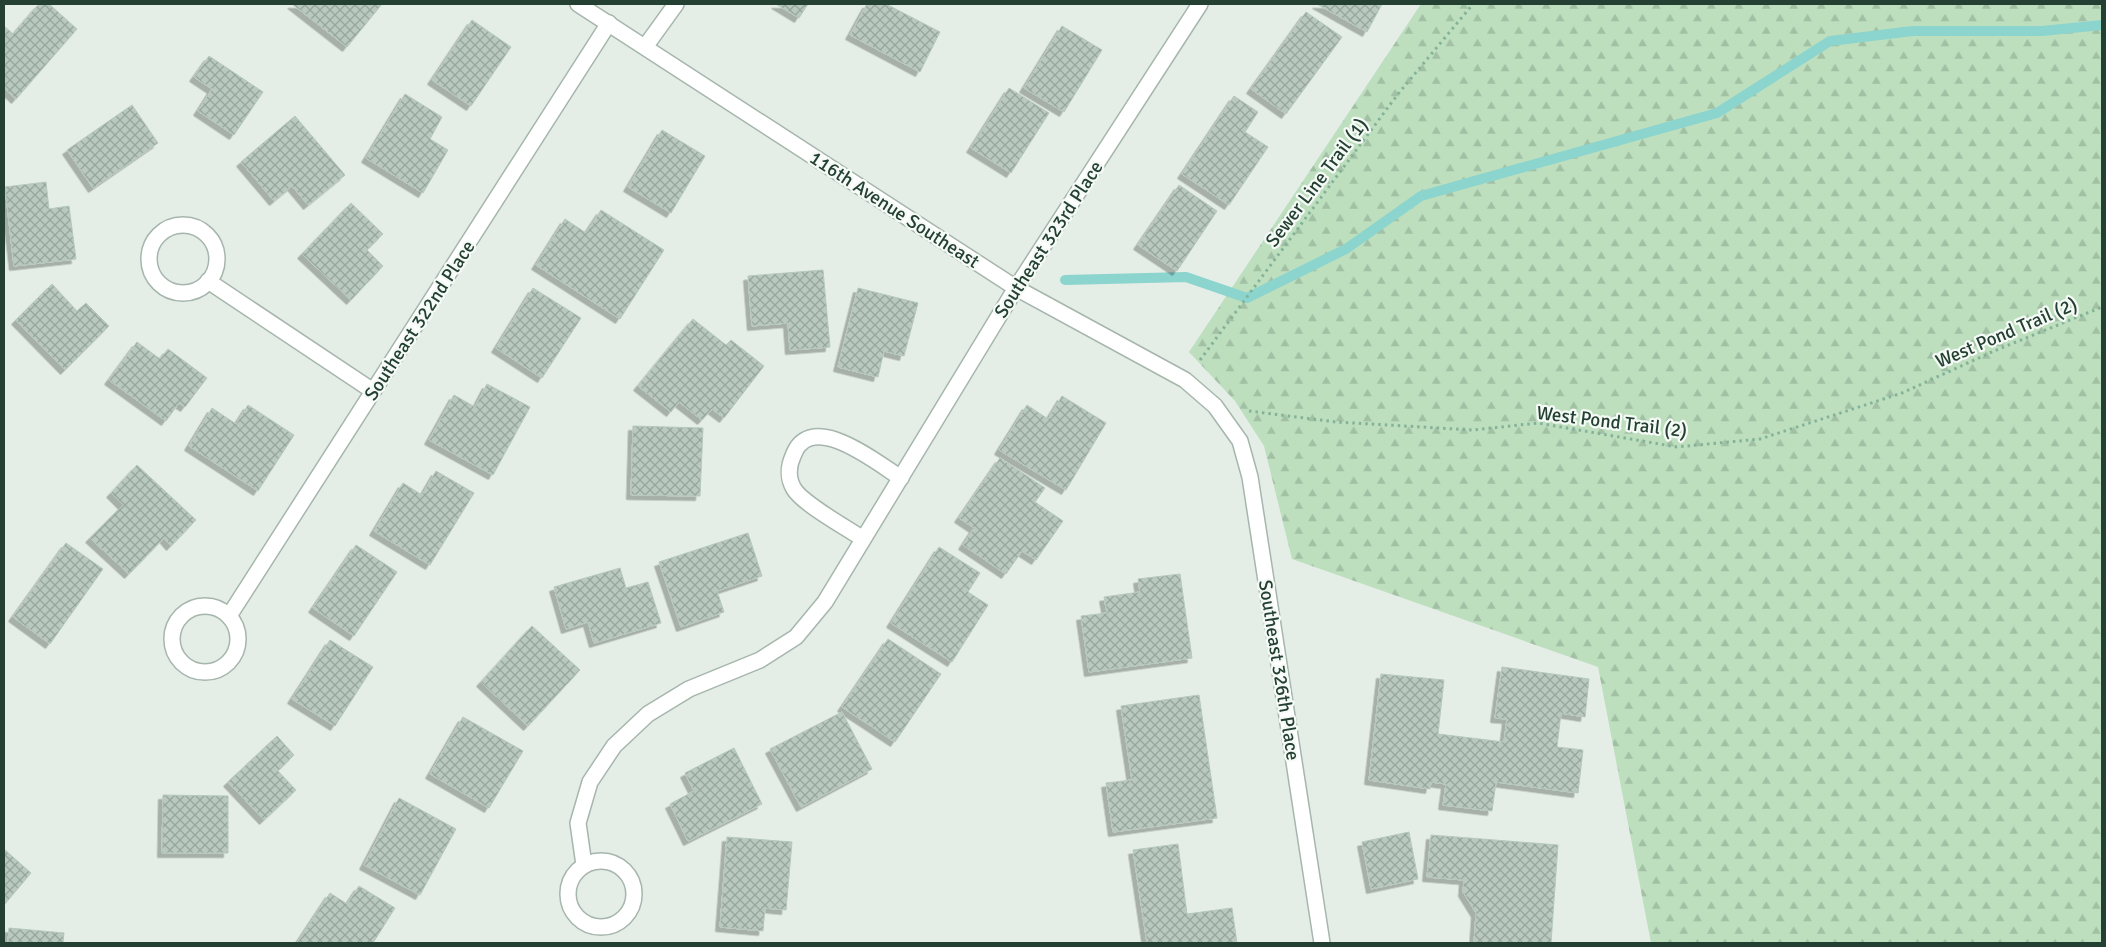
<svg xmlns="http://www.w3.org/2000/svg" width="2106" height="947" font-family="Signika,sans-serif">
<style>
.forest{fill:url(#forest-firs)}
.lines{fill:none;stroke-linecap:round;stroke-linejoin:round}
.stream{stroke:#8cd4ce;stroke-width:10}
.building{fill:url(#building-cross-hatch);stroke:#b6c8bd;filter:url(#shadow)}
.lane-casing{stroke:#a6b6ad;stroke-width:18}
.street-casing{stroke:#a6b6ad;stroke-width:18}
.path{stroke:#84b299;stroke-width:3;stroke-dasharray:2.5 4;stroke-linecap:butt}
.lane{stroke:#fff;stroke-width:15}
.street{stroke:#fff;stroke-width:15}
.labels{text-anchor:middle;stroke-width:4.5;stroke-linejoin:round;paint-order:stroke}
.street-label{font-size:19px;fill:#234032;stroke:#f5faf6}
</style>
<defs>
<pattern id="forest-firs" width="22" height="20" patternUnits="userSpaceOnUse" patternTransform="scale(1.25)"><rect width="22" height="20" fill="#bddfbe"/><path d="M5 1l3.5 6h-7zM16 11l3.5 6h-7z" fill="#a2c0a4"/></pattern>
<pattern id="building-cross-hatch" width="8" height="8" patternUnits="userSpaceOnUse" patternTransform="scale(1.25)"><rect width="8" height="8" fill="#b9c9c0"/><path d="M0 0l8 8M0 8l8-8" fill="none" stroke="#96a59d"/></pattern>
<filter id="shadow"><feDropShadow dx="-4.5" dy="4.5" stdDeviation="0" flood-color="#0004"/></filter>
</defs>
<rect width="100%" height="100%" fill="#e4eee7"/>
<polygon class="forest" points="1421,4 2102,4 2102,943 1651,943 1598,667 1292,559 1264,446 1235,401 1189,352"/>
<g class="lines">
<polyline class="stream" points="1065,280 1186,277 1247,298 1346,249 1421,196 1717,113 1830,41 1913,31 2042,31 2102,25"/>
</g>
<g class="building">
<polygon points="39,4 49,4 77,29 16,99 4,88 4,26 13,34"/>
<polygon points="292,4 382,4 347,47"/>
<polygon points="776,4 808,4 799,18"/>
<polygon points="867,4 886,4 940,32 920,72 850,35"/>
<polygon points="1317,4 1382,4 1367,32"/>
<polygon points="1306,12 1342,37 1286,114 1251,89"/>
<polygon points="472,20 511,47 471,106 432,80"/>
<polygon points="1062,26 1102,50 1064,112 1024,88"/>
<polygon points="209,56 263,92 234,135 198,111 212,89 194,77"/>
<polygon points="1009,88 1049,113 1011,173 971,148"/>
<polygon points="405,94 442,117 430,139 448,150 423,193 366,158"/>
<polygon points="1234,96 1258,112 1245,132 1268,147 1229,205 1182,174"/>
<polygon points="132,105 158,143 93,188 67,150"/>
<polygon points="295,116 345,175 308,205 292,186 274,201 241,162"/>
<polygon points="662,130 705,156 671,213 628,187"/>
<polygon points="46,182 49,209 69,206 76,259 14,266 5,187"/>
<polygon points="1179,185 1217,211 1177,271 1138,245"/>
<polygon points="351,203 383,234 367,250 383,266 351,300 302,254"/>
<polygon points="601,210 664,250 620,319 536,265 565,219 586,233"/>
<polygon points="823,270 830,347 790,350 788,323 752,326 748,276"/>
<polygon points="52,284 77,311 86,303 109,326 65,370 16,320"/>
<polygon points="533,288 581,318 542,378 496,348"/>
<polygon points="858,288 918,303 904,356 884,351 878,377 838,367"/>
<polygon points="693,319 726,345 731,340 764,366 724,418 712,409 702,420 679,402 671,412 638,386"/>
<polygon points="137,342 160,359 168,349 207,378 185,407 179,403 166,421 109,380"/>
<polygon points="487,384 530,407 493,475 429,440 454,395 475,407"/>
<polygon points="1062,396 1106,423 1066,490 999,450 1027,405 1048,419"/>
<polygon points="248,405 294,435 258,491 189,446 212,408 236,424"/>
<polygon points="633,426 703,428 700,496 631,495"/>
<polygon points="1000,458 1045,488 1035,502 1063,521 1036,560 1022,551 1006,574 963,545 974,528 959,518"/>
<polygon points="137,465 196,520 171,546 164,538 129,574 90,538 123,505 111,493"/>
<polygon points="436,471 474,493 430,565 374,531 403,483 422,495"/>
<polygon points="748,533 762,576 717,591 724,612 681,627 659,562"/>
<polygon points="66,543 103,569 50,644 13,617"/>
<polygon points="356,545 397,572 354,636 313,608"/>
<polygon points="939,547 980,573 968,592 988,605 952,662 891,623"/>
<polygon points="620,568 626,588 648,582 661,623 594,643 588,622 566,629 554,587"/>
<polygon points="1180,574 1192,658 1089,672 1081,616 1107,613 1104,597 1140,592 1138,579"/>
<polygon points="532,626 580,670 528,726 481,682"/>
<polygon points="888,639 941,674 895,742 842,707"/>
<polygon points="330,640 373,667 335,726 292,699"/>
<polygon points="1502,667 1589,679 1585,717 1561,713 1557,747 1583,750 1578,793 1496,782 1492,811 1443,805 1446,784 1431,782 1430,789 1369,780 1381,674 1444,680 1438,734 1504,742 1507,719 1495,718"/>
<polygon points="1199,695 1217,818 1113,832 1106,783 1132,780 1121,706"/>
<polygon points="842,712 872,769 801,807 770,749"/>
<polygon points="463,717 523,751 489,808 430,774"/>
<polygon points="277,736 294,755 278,771 296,790 264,820 228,782"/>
<polygon points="734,748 762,804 688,841 670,804 694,791 685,773"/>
<polygon points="163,795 228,796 228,853 162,853"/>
<polygon points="399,798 456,829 420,895 364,865"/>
<polygon points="1409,832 1418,879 1371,889 1362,842"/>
<polygon points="1431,835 1558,845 1551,943 1474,943 1476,913 1463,892 1464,880 1427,877"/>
<polygon points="727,837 792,842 786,910 765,908 763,931 720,927"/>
<polygon points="1178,844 1187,914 1232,908 1237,943 1147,943 1133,850"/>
<polygon points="4,849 31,873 4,905"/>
<polygon points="359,886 395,908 373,943 297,943 330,893 347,904"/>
<polygon points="9,928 64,933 63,943 8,943"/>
</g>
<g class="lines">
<defs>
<polyline id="lane" points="645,47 676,4"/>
<g id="street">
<polyline points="578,4 1016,288 1185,380 1215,406 1240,441 1250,477 1322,943"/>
<circle cx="183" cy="259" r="34"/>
<polyline points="208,281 373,391"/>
<path d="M863 539C847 528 803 504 794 489 788 479 788 467 793 456 810 408 877 463 901 478"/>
<circle cx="205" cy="639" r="33"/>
<polyline points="229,616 609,23"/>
<circle cx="601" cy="894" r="33"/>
<polyline points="584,865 578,823 590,782 614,746 648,714 689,689 760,660 796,637 825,602 1016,288 1200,4"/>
</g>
</defs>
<use href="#lane" class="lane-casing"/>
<use href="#street" class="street-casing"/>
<g class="path">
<polyline points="1200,360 1398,94 1473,4"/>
<polyline points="1249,411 1336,422 1473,430 1538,423 1677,447 1760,439 1902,393 1994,351 2102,307"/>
</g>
<use href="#lane" class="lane"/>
<use href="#street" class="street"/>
</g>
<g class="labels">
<g class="street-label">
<text transform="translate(1316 182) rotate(-53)" y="7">Sewer Line Trail (1)</text>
<text transform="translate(895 209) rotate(33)" y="7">116th Avenue Southeast</text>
<text transform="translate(1048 239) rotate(-57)" y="7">Southeast 323rd Place</text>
<text transform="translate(419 320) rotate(-57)" y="7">Southeast 322nd Place</text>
<text transform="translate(2006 332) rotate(-23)" y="7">West Pond Trail (2)</text>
<text transform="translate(1612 421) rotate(7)" y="7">West Pond Trail (2)</text>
<text transform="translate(1280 670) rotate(81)" y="7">Southeast 326th Place</text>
</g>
</g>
<rect width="2106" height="947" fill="none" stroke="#234032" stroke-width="10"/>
</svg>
